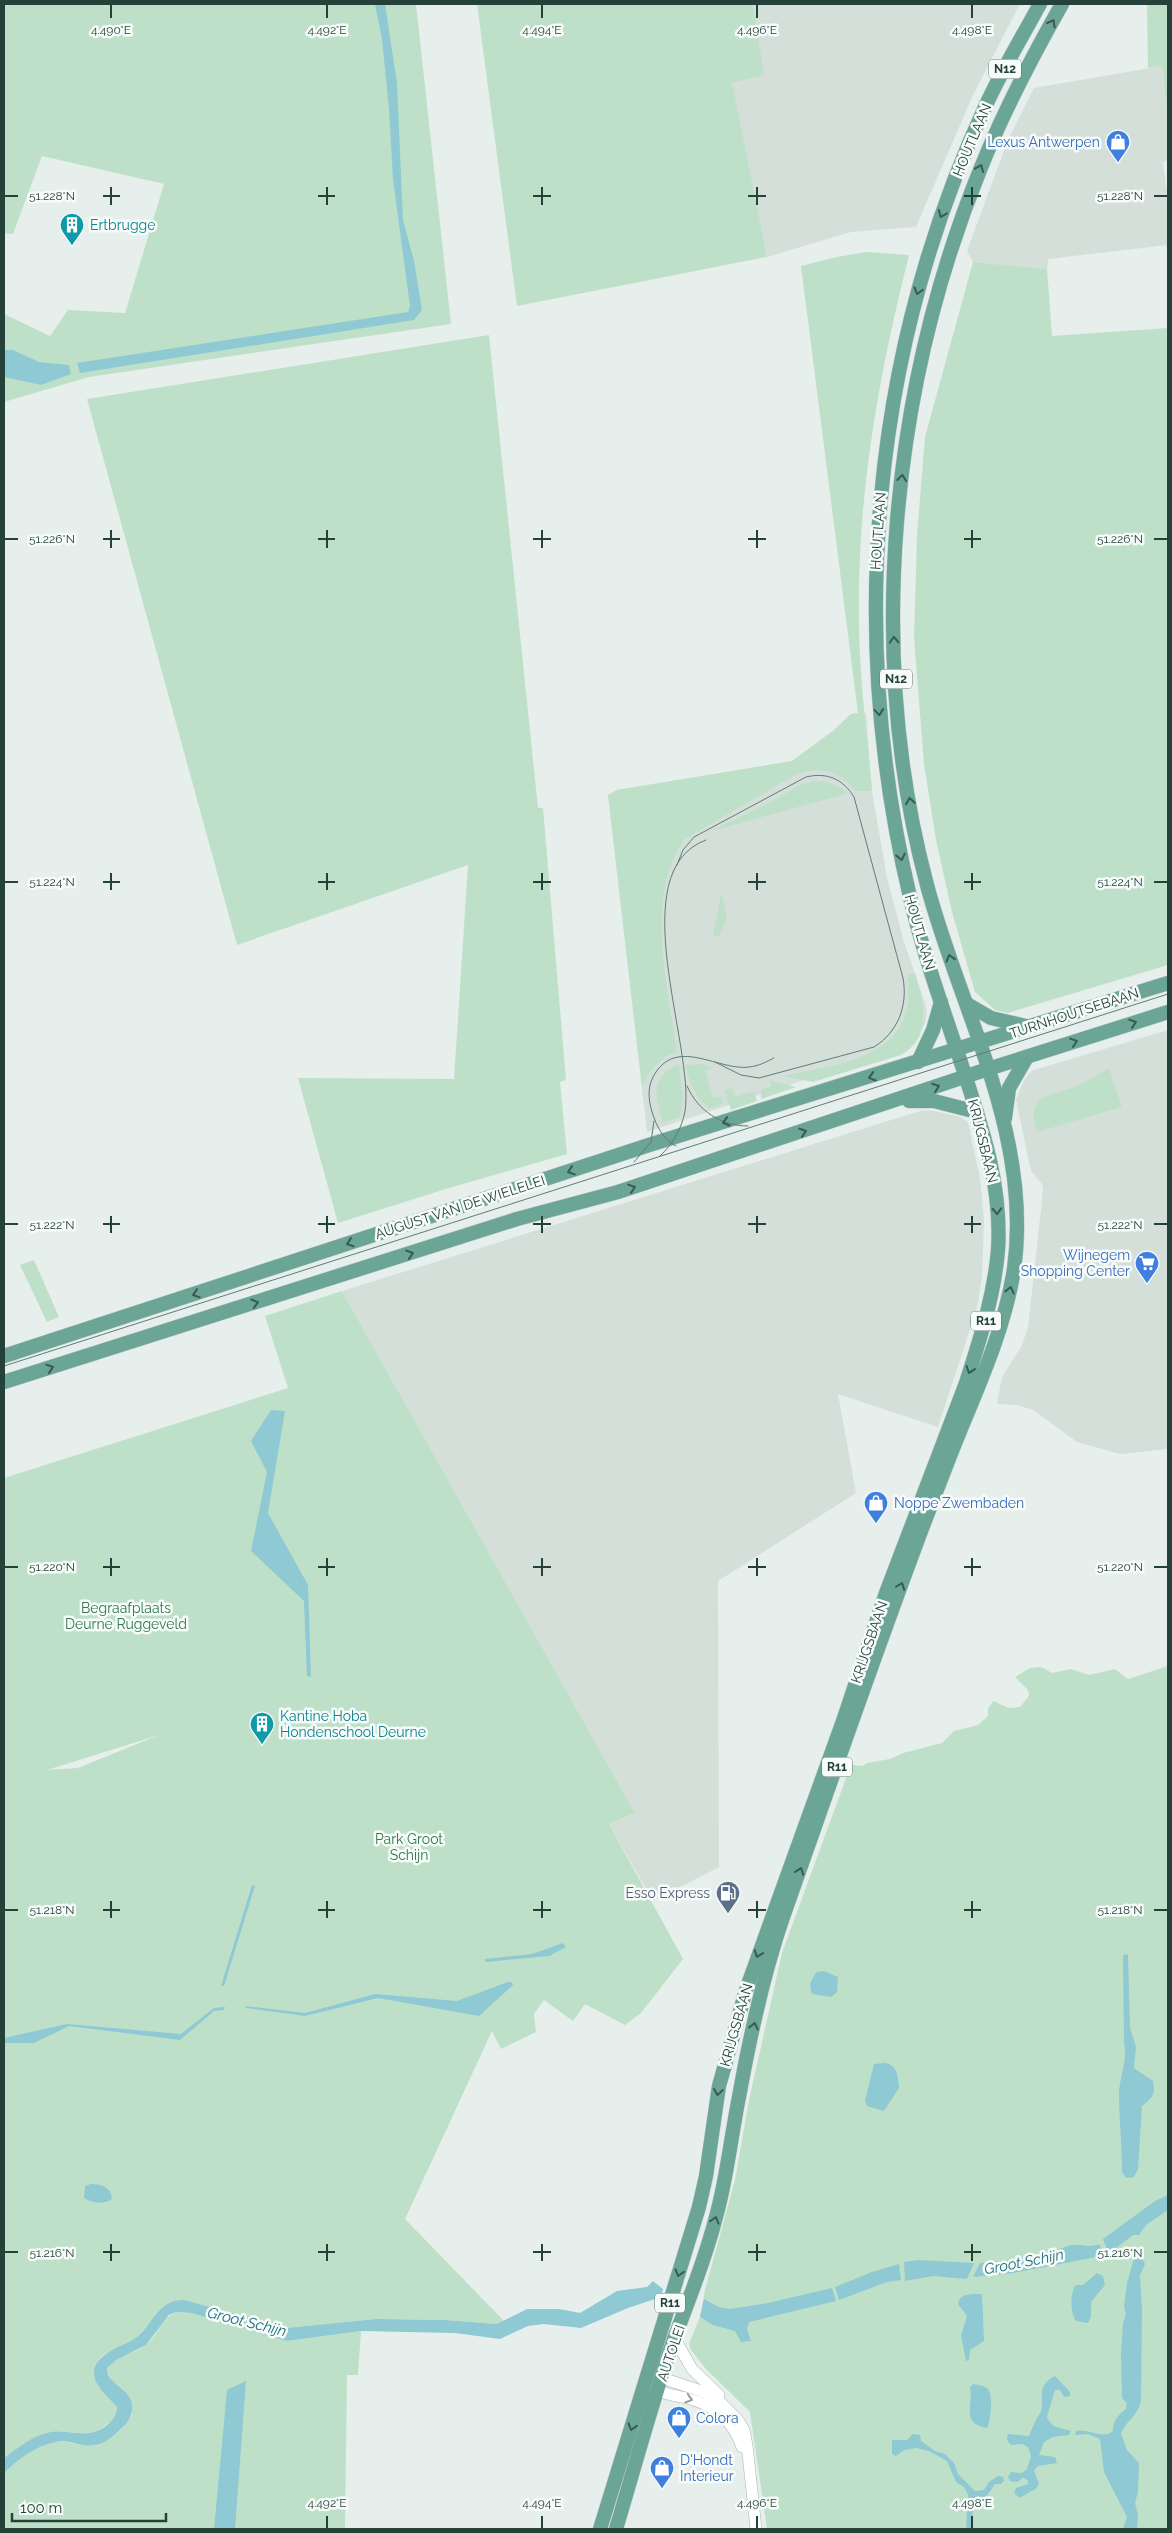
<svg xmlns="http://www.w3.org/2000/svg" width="1172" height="2533" font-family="Raleway,sans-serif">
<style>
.built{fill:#d4dfda}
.green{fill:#bfe0c8;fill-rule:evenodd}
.water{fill:#8ec9d4}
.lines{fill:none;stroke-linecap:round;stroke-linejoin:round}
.minor-casing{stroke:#a8b8b2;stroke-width:12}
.major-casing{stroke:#c2cac8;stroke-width:15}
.minor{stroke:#fff;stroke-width:11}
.major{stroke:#6aa596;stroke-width:14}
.tram{stroke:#5f7d75;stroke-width:1}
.oneway{stroke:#365b51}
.oneway2{stroke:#92a09c}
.ticks{fill:none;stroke:#24423a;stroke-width:2}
.labels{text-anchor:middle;stroke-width:5;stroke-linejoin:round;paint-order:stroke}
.shield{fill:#f7fbf9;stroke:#637a73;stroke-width:1}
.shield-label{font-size:12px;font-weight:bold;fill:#24423a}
.street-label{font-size:14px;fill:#24423a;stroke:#f7fbf9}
.shop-label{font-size:14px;fill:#366cbe;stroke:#f7fbf9;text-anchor:start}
.culture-label{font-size:14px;fill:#0d838f;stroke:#f7fbf9;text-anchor:start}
.park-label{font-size:14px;fill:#2d7a4b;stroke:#f7fbf9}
.service-label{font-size:14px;fill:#4e5e75;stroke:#f7fbf9;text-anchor:end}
.water-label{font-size:15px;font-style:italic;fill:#1c6f80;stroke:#f7fbf9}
.ticks-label{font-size:12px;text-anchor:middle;fill:#24423a;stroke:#f7fbf9;stroke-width:5;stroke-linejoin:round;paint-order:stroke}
</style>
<rect width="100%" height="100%" fill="#e6efeb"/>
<g class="built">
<polygon points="753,4 1020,4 973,95 916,227 851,232 767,257 731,83 763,75"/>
<polygon points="1162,66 1168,118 1168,160 1163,162 1168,201 1168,245 1048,259 1047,269 973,262 967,251 1008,140 1034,88"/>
<polygon points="866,713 872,791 887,878 904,942 925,1003 927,1013 925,1024 907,1046 647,1132 608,795 617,790 792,761 832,732 851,714"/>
<polygon points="1168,1030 1168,1449 1120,1454 1077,1442 1033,1410 1017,1405 997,1404 1002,1377 1021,1347 1028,1328 1043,1190 1042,1184 1031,1171 1016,1100 1023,1082 1031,1071"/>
<polygon points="930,1110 961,1117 968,1122 980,1178 984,1220 982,1277 977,1308 938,1427 838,1394 856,1493 718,1581 719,1867 653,1901 609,1824 635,1813 342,1291 920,1111"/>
</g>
<g class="green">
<polygon points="4,4 416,4 451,324 89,377 4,402 4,314 50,336 68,310 125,313 164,184 42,156 13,234 4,233"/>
<polygon points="477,4 753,4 764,75 732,83 767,257 517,306"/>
<polygon points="1147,4 1168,4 1168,118 1162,66 1148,68"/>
<path d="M866 252 909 255C879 374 857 495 859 618 859 676 867 734 872 791H856C835 769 823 766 795 775L685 839C644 894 668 990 677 1052 658 1058 651 1070 642 1086L608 795 617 790 792 761 834 730 851 714 858 713 801 266 837 257Z"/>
<polygon points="973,262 1047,269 1052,336 1168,328 1168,965 1008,1013 995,1010 975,992 952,912 936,840 924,764 914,638 917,535 925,437"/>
<polygon points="489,335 538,808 543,808 566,1080 560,1082 567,1154 449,1188 338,1223 298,1078 454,1079 468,865 237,945 87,399"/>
<path d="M824 781 842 788 846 794 711 831C732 820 754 811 774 800 792 790 803 780 824 781Z"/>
<polygon points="721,893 727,917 719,937 713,936"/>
<path d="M915 973C923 1002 934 1036 901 1055L813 1082 783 1076C825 1066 891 1062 906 1013 910 1001 908 987 908 975Z"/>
<path d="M679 1064 683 1098 680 1117 663 1122C654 1098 650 1076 679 1064Z"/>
<path d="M702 1064 712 1068 705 1070 713 1098 721 1096 723 1103 709 1109C695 1096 689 1083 686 1065Z"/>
<path d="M1109 1068 1122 1107 1037 1132C1033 1119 1031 1109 1041 1098L1080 1085Z"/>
<polygon points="769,1080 796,1087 761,1099 761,1090 771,1087"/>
<polygon points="732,1088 735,1097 754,1091 757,1101 731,1110 724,1090"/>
<polygon points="34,1260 59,1317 47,1322 20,1265"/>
<path d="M342 1291 635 1813 609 1824 683 1959 641 2013 625 2025 585 2004 573 2021 544 2000 534 2014 536 2032 501 2049 492 2031 405 2219 504 2321 497 2324 445 2320 376 2319 286 2328 178 2300 154 2317 146 2329 136 2338 102 2356 98 2361 94 2371V2377L98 2386 117 2407C117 2416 112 2421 105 2426 84 2441 73 2427 52 2433 33 2438 19 2447 4 2458V1478L288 1388 265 1316ZM159 1735 78 1768 47 1770Z"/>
<polygon points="1168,1666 1168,2529 767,2529 750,2412 706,2369 691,2350 689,2344 700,2317 705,2290 735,2180 749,2100 782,1953 849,1770 853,1765 863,1766 867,1763 890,1759 903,1753 942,1743 954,1731 978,1725 988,1716 988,1709 993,1701 1009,1708 1020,1707 1029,1696 1028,1690 1015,1677 1030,1668 1041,1667 1052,1673 1071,1669 1089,1675 1115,1669 1128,1679"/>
<path d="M176 2312 191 2313 287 2341 361 2331 358 2375H347L345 2529H4V2473C19 2459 35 2446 56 2442 66 2440 73 2444 83 2445 105 2447 121 2433 132 2415 131 2409 132 2402 129 2398 124 2386 107 2382 107 2368 117 2355 135 2354 147 2344 158 2334 162 2319 176 2312Z"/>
</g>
<g class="water">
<polygon points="375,4 385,4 397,83 403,220 414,261 422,310 414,320 80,373 77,363 408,312 410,306 393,179 389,109 382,39"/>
<polygon points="4,350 13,350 39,362 69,365 71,374 41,385 4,377"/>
<polygon points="271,1410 285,1411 268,1513 308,1585 311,1677 307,1676 304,1601 251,1551 267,1472 251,1441"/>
<polygon points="252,1885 255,1886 224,1986 221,1986"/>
<polygon points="563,1943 566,1947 549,1956 485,1962 485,1959 532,1954"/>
<path d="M1128 1954 1130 2028 1136 2047 1134 2068 1153 2081C1156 2095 1152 2098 1142 2106L1138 2169 1134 2177 1126 2178 1122 2172C1122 2146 1119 2119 1119 2093 1120 2075 1128 2059 1124 2043L1123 1955Z"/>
<path d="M824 1971 838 1977 837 1992 831 1997 812 1994C808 1985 811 1979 817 1972Z"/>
<polygon points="508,1982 512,1982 513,1985 479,2016 378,1998 305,2016 246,2008 246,2006 305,2013 375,1994 457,2001"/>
<polygon points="225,2007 224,2010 214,2011 180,2040 69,2026 34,2043 4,2043 4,2038 67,2024 181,2034 214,2008"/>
<path d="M884 2063C897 2064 898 2076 899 2088L884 2111 867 2106 865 2101 874 2064Z"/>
<path d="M91 2184C101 2184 111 2187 112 2199 103 2205 93 2203 84 2198L85 2186Z"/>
<polygon points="1168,2195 1168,2210 1146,2225 1139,2235 1133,2235 1111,2252 1108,2252 1103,2239 1155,2201"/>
<path d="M1099 2244 1104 2254 1101 2256 1013 2273 973 2277 980 2263C1010 2261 1040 2256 1068 2246 1078 2242 1088 2249 1099 2244Z"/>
<path d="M1137 2248 1145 2264 1140 2275 1142 2309 1141 2400C1138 2417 1126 2420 1121 2434L1127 2450 1139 2463 1138 2492 1135 2503 1138 2515 1137 2529H1123L1127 2517 1104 2472 1100 2439 1088 2434 1075 2435 1076 2431C1088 2428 1104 2440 1113 2431 1113 2420 1118 2415 1126 2409L1127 2403 1122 2398 1121 2353 1123 2323 1126 2314 1124 2306 1127 2283Z"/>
<polygon points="918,2260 974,2263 967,2279 933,2276 905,2281 904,2262"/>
<polygon points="899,2264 901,2280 887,2282 839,2300 835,2287 872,2272"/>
<path d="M1097 2273 1103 2276 1105 2285 1091 2302V2317L1088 2323 1076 2321C1070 2313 1070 2292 1076 2285H1083Z"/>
<path d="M653 2281 663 2289 661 2297 628 2308 581 2328 544 2324 528 2326 500 2339 455 2333 361 2331 287 2341 191 2313 176 2312 169 2315 146 2345 116 2360 107 2368 108 2375C114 2385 126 2389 131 2400 134 2410 131 2418 125 2425 112 2438 102 2448 82 2445 73 2443 65 2440 56 2442 35 2446 19 2459 4 2473V2458C17 2449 30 2437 47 2433 69 2427 85 2441 106 2426 112 2421 117 2415 117 2407 109 2397 93 2386 94 2372 95 2354 121 2347 134 2339 148 2331 152 2314 166 2305 172 2301 177 2300 184 2300L286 2328 376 2319 445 2320 497 2324 527 2309H559L580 2313 617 2291 647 2287Z"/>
<polygon points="832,2288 836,2301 749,2322 747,2329 751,2341 741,2342 735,2331 713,2325 700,2317 704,2299 719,2307 730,2309 768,2303"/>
<path d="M974 2294H982L984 2341 970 2350 969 2360 966 2361 961 2336 967 2316 958 2304C960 2295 965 2295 974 2294Z"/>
<path d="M1055 2376 1070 2392V2396L1064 2397 1060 2390H1055L1047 2417C1053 2430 1060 2427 1071 2431L1069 2435 1053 2437 1044 2442 1039 2455 1055 2457 1057 2463 1038 2466 1034 2471 1039 2484 1035 2490 1031 2491 1020 2498 1014 2493 1016 2488 1028 2484V2480L1023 2478 1017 2482 1010 2481 1008 2477 1011 2472 1022 2473 1027 2469 1031 2456 1028 2447 1023 2444 1011 2445 1007 2440 1008 2434 1029 2436C1032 2428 1035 2421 1039 2415 1048 2402 1032 2388 1055 2376Z"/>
<polygon points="246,2381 235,2529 214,2529 227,2390"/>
<path d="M973 2384C978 2385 984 2385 988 2389 993 2395 991 2422 987 2428 960 2423 974 2406 970 2387Z"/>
<polygon points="913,2434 920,2435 921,2441 935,2451 945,2454 954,2463 958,2474 975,2491 984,2490 989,2482 998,2476 1003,2477 1004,2481 1001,2484 995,2484 986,2497 974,2500 971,2529 966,2529 968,2494 964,2487 956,2482 947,2461 929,2451 916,2448 904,2450 896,2456 892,2454 892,2440 907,2440"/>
</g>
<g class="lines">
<defs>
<g id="minor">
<polyline points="675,2339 692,2369 719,2395"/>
<polyline points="654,2379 662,2378 704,2392 720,2402 738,2420 744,2430 747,2445 756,2529"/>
<path d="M651 2385C661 2394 673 2395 686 2398 713 2404 733 2421 742 2447"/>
</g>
<g id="major">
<polyline points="967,1004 991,1018 1030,1027"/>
<polyline points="918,1062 933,1030 941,1002"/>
<polyline points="909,1101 934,1101 977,1112"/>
<polyline points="1005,1118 1009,1088 1027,1057"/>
<polyline points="4,1356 649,1145 1168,983"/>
<polyline points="4,1382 517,1219 618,1192 988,1069 1168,1012"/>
<path d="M600 2529 699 2207 706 2176 719 2086 746 1990 843 1721 886 1593 966 1383C980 1339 994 1297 998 1250 1002 1189 984 1133 965 1075 946 1016 924 958 910 897 847 632 871 353 986 105 1002 70 1022 37 1040 4"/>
<path d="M616 2529C635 2466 652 2401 674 2339 691 2294 709 2249 720 2201 728 2167 732 2132 739 2097 750 2036 763 1975 783 1917 830 1784 876 1650 926 1518 939 1485 951 1452 965 1419 985 1371 1006 1321 1014 1269 1033 1135 960 1010 927 885 865 653 891 390 980 170 1003 112 1032 57 1062 4"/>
</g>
</defs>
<use href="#minor" class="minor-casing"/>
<use href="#major" class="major-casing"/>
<use href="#minor" class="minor"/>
<use href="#major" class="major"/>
<g class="tram">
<path d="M677 865 683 850 694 837 806 777C827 772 843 779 854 797L903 978C908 1006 898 1032 874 1047L759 1078 741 1075 715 1062"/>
<path d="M687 1086C698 1111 721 1126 748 1126"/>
<path d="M676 1146C662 1138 657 1127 652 1112 648 1098 647 1085 656 1072 679 1038 719 1071 749 1067 759 1066 766 1062 774 1058"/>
<path d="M660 1156C673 1144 682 1128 685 1111 695 1046 621 871 706 840"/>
<polyline points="634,1162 651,1142 654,1121"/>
<polyline points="4,1366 1168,994"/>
</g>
</g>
<defs><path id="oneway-chevron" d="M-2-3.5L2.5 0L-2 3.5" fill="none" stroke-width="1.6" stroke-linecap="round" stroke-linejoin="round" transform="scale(1.25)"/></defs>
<g class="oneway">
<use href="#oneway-chevron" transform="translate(1052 23) rotate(-61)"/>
<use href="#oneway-chevron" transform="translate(980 168) rotate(-68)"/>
<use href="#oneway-chevron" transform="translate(942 214) rotate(112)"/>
<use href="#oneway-chevron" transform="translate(918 291) rotate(106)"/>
<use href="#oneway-chevron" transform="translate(902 478) rotate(-84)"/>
<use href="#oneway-chevron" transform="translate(894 640) rotate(-93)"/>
<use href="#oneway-chevron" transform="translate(879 712) rotate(85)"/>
<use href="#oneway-chevron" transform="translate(910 801) rotate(-99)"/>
<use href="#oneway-chevron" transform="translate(901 857) rotate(78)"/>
<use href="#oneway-chevron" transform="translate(950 958) rotate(-107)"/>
<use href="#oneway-chevron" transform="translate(1133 1023) rotate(-18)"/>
<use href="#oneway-chevron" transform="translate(1074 1042) rotate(-18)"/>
<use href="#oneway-chevron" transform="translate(872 1077) rotate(163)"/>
<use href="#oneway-chevron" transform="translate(936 1087) rotate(-20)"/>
<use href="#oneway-chevron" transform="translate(726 1122) rotate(163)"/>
<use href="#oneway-chevron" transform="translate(803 1132) rotate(-18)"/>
<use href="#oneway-chevron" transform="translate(571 1171) rotate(162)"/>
<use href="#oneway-chevron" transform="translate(632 1188) rotate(-18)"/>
<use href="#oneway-chevron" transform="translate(997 1211) rotate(87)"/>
<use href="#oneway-chevron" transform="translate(350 1243) rotate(161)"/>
<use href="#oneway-chevron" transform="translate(410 1254) rotate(-18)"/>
<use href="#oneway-chevron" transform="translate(1010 1290) rotate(-77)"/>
<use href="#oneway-chevron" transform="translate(196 1294) rotate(162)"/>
<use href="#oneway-chevron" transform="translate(255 1303) rotate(-17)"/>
<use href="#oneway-chevron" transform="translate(50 1368) rotate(-18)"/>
<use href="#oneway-chevron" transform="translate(970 1370) rotate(109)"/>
<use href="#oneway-chevron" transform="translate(901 1586) rotate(-69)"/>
<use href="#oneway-chevron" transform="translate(800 1871) rotate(-70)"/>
<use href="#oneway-chevron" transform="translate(758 1954) rotate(110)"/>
<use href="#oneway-chevron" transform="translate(754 2026) rotate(-78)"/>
<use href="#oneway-chevron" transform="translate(718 2092) rotate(98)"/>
<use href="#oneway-chevron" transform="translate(715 2220) rotate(-74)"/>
<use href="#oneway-chevron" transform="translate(679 2273) rotate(107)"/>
<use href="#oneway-chevron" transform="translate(632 2427) rotate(107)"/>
</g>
<use class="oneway2" href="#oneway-chevron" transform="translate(689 2399) rotate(16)"/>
<path class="ticks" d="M111 5V18M327 5V18M542 5V18M757 5V18M972 5V18M111 187V205M327 187V205M542 187V205M757 187V205M972 187V205M5 196H18M103 196H120M318 196H335M533 196H551M748 196H766M964 196H981M1154 196H1167M111 530V548M327 530V548M542 530V548M757 530V548M972 530V548M5 539H18M103 539H120M318 539H335M533 539H551M748 539H766M964 539H981M1154 539H1167M111 873V890M327 873V890M542 873V890M757 873V890M972 873V890M5 882H18M103 882H120M318 882H335M533 882H551M748 882H766M964 882H981M1154 882H1167M111 1216V1233M327 1216V1233M542 1216V1233M757 1216V1233M972 1216V1233M5 1224H18M103 1224H120M318 1224H335M533 1224H551M748 1224H766M964 1224H981M1154 1224H1167M111 1558V1576M327 1558V1576M542 1558V1576M757 1558V1576M972 1558V1576M5 1567H18M103 1567H120M318 1567H335M533 1567H551M748 1567H766M964 1567H981M1154 1567H1167M111 1901V1918M327 1901V1918M542 1901V1918M757 1901V1918M972 1901V1918M5 1910H18M103 1910H120M318 1910H335M533 1910H551M748 1910H766M964 1910H981M1154 1910H1167M111 2244V2261M327 2244V2261M542 2244V2261M757 2244V2261M972 2244V2261M5 2252H18M103 2252H120M318 2252H335M533 2252H551M748 2252H766M964 2252H981M1154 2252H1167M327 2516V2528M542 2516V2528M757 2516V2528M972 2516V2528"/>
<defs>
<symbol id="shop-pin" viewBox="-11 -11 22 30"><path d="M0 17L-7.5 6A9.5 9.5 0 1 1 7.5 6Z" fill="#3f7fe0" stroke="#f7fbf9"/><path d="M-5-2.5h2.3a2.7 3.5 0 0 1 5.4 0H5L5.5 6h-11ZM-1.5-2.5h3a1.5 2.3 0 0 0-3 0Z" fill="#fff"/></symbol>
<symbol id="building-pin" viewBox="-11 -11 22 30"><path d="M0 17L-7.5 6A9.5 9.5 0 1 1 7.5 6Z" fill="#0f9aa8" stroke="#f7fbf9"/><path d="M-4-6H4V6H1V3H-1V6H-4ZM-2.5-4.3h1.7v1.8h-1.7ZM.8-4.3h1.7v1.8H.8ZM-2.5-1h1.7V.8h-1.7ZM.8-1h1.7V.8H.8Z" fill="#fff"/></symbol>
<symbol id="supermarket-pin" viewBox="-11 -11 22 30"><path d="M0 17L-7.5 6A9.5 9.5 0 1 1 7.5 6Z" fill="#3f7fe0" stroke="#f7fbf9"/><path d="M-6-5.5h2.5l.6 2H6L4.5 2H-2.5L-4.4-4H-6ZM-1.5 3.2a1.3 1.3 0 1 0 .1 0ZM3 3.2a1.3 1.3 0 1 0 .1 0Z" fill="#fff"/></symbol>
<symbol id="fuel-pin" viewBox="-11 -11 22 30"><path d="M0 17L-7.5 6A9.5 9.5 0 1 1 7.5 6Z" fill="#5c6f8a" stroke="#f7fbf9"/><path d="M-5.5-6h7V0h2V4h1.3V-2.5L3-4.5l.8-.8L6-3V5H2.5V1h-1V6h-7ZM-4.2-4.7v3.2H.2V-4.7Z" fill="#fff"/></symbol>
</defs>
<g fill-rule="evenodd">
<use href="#shop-pin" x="1104" y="128" width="28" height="38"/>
<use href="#building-pin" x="58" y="211" width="28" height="38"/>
<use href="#supermarket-pin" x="1133" y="1249" width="28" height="38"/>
<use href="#shop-pin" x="862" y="1489" width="28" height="38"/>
<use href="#building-pin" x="248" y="1710" width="28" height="38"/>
<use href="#fuel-pin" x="714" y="1879" width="28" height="38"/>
<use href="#shop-pin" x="665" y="2404" width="28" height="38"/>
<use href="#shop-pin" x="648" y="2454" width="28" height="38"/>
</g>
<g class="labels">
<g class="shield">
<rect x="989" y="59.5" width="32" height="19" rx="4"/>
<rect x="880" y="669.5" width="32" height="19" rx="4"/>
<rect x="971" y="1311.5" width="30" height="19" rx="4"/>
<rect x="822" y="1757.5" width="30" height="19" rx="4"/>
<rect x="655" y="2293.5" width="30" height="19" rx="4"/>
</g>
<g class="shield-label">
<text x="1005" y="73">N12</text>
<text x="896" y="683">N12</text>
<text x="986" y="1325">R11</text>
<text x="837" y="1771">R11</text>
<text x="670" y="2307">R11</text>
</g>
<g class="street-label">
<text transform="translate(972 140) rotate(-67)" y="5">HOUTLAAN</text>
<text transform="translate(878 531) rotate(-86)" y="5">HOUTLAAN</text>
<text transform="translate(920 932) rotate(74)" y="5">HOUTLAAN</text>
<text transform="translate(1074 1013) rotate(-18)" y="5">TURNHOUTSEBAAN</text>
<text transform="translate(983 1141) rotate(76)" y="5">KRIJGSBAAN</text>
<text transform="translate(460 1207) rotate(-18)" y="5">AUGUST VAN DE WIELELEI</text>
<text transform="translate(869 1642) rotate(-71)" y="5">KRIJGSBAAN</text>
<text transform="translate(736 2025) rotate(-74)" y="5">KRIJGSBAAN</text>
<text transform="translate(671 2353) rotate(-71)" y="5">AUTOLEI</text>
</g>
<g class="shop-label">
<text x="1100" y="147" text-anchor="end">Lexus Antwerpen</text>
<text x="1130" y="1260" text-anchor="end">Wijnegem<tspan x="1130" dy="16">Shopping Center</tspan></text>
<text x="894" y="1508">Noppe Zwembaden</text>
<text x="696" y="2423">Colora</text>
<text x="680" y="2465">D'Hondt<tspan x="680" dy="16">Interieur</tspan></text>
</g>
<g class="culture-label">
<text x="90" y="230">Ertbrugge</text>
<text x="280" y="1721">Kantine Hoba<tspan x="280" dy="16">Hondenschool Deurne</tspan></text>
</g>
<g class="park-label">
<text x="126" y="1613">Begraafplaats<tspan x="126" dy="16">Deurne Ruggeveld</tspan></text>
<text x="409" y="1844">Park Groot<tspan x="409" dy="16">Schijn</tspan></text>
</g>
<g class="service-label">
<text x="710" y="1898">Esso Express</text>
</g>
<g class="water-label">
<text transform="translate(1024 2262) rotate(-11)" y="5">Groot Schijn</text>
<text transform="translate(247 2322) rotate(14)" y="5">Groot Schijn</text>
</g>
</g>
<g class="ticks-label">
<text x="111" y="34">4.490°E</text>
<text x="327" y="34">4.492°E</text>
<text x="542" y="34">4.494°E</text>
<text x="757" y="34">4.496°E</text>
<text x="972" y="34">4.498°E</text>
<text x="52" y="200">51.228°N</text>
<text x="1120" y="200">51.228°N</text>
<text x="52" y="543">51.226°N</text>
<text x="1120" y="543">51.226°N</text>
<text x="52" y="886">51.224°N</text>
<text x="1120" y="886">51.224°N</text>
<text x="52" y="1229">51.222°N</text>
<text x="1120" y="1229">51.222°N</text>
<text x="52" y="1571">51.220°N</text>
<text x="1120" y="1571">51.220°N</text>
<text x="52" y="1914">51.218°N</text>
<text x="1120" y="1914">51.218°N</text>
<text x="52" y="2257">51.216°N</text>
<text x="1120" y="2257">51.216°N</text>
<text x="327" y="2507">4.492°E</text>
<text x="542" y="2507">4.494°E</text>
<text x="757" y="2507">4.496°E</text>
<text x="972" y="2507">4.498°E</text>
</g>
<rect width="1172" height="2533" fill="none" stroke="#24423a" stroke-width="10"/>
<path d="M12 2513v8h154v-8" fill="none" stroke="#24423a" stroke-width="2.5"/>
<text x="20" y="2513" font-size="15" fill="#24423a" stroke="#f7fbf9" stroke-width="4" paint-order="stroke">100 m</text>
</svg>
